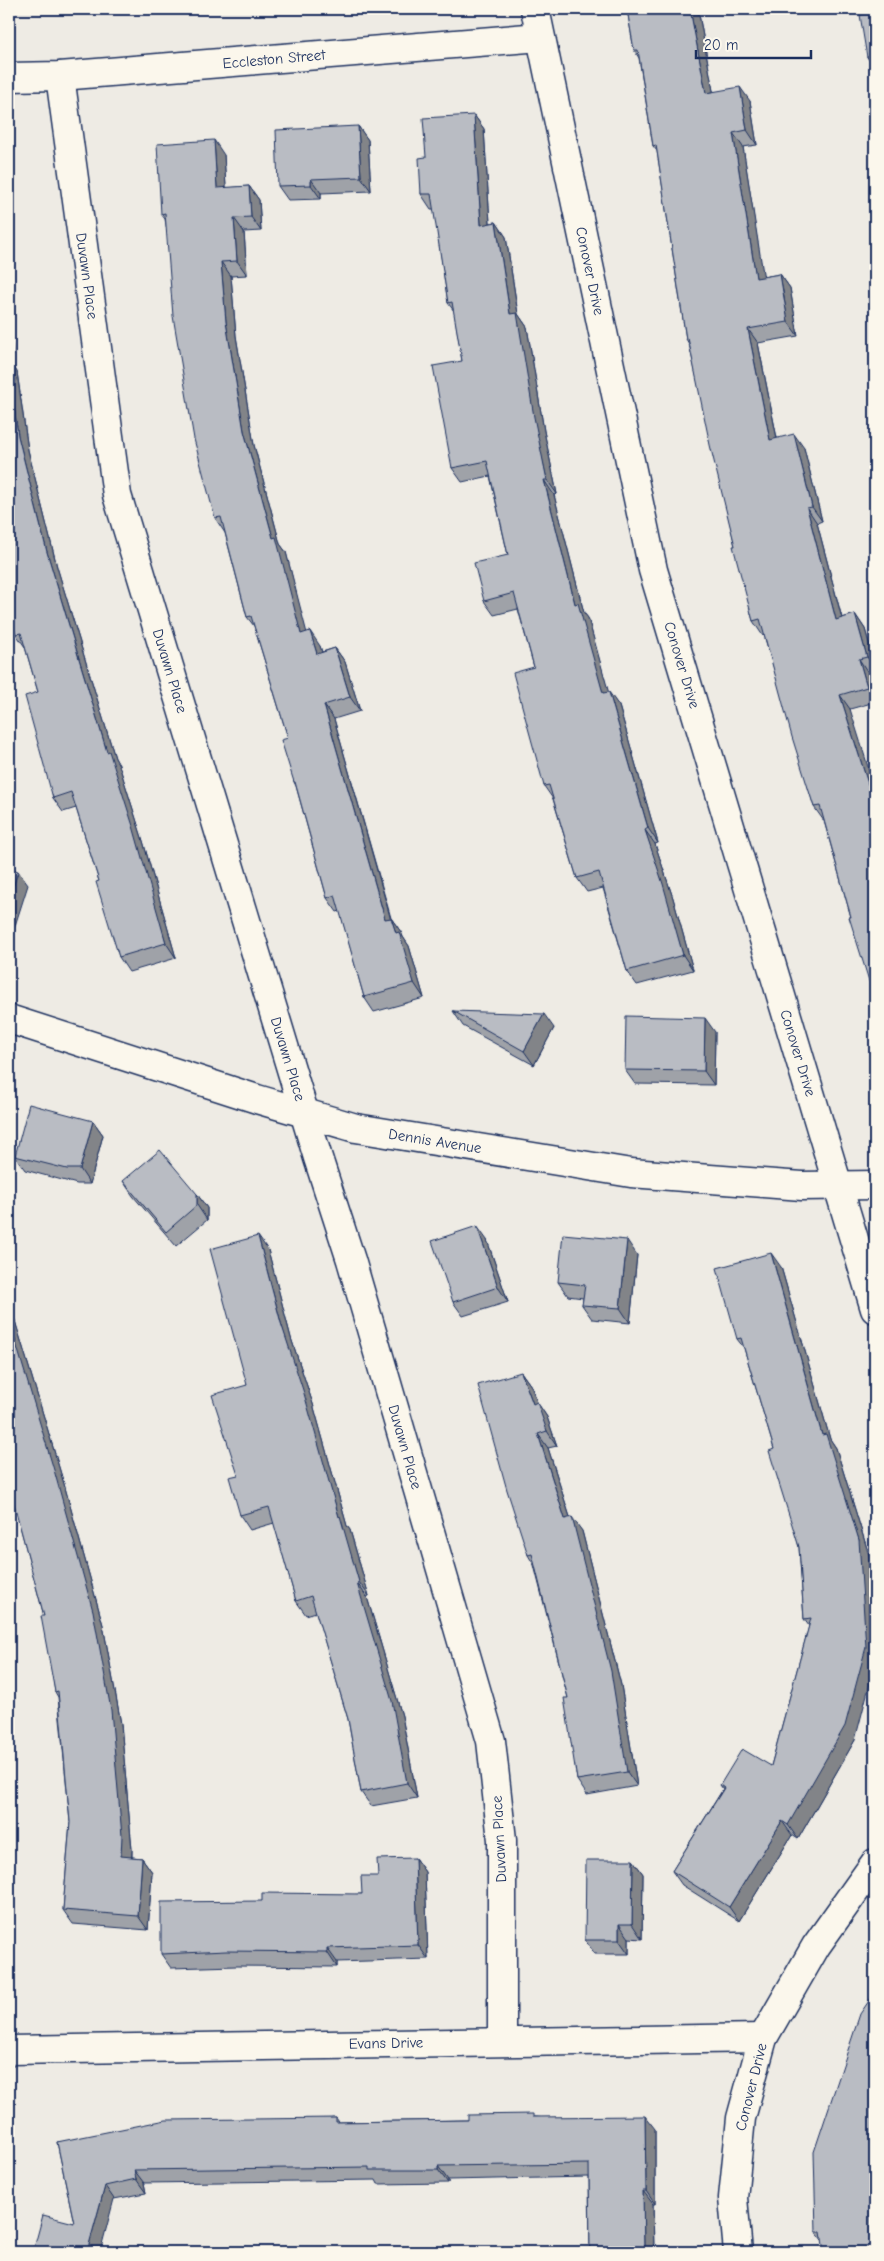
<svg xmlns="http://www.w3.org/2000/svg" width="884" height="2261" font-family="'Comic Neue',sans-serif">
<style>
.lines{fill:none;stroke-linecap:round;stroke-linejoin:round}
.minor-casing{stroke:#1b2f5e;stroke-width:31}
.minor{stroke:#fbf7ec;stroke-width:28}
.wall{fill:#9fa2a8;stroke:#1b2f5e}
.shaded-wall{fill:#828488;stroke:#1b2f5e}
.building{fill:#b9bcc3;stroke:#1b2f5e}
.labels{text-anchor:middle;stroke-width:5;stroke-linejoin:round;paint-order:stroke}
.street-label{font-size:15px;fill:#1b2f5e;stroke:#fbf7ec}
</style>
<rect width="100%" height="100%" fill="#eeebe4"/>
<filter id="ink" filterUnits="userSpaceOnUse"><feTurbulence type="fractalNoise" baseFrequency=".02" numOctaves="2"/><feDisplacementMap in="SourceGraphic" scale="10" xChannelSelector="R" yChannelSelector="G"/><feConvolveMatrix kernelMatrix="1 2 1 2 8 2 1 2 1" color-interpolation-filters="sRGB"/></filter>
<g filter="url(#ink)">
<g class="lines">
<defs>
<g id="minor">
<polyline points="535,9 653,570 875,1309"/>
<polyline points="60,76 117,495 318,1158 351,1260 491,1741 502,1840 502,2041"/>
<polyline points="9,77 60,76 540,37"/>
<polyline points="9,1019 257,1099 356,1128 631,1173 802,1186 875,1185"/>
<polyline points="9,2050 763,2038"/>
<polyline points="738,2252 733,2198 741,2118 763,2038 816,1946 875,1863"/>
</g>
</defs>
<use href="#minor" class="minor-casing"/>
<use href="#minor" class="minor"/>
</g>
<g class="wall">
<polygon points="627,9 698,9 713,91 750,101 757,145 743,147 763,277 780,274 790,288 798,336 758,343 777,438 804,448 822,521 817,523 842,618 855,614 865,629 875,664 875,672 869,674 875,696 875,702 850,709 851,917 824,821 814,807 764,635 763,636 753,621 735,546 689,344 686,339 657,151 653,146 639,58 634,50"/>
<polygon points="875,13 875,68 867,57"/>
<polygon points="474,115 484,129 490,223 496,222 506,237 518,314 527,327 544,431 557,494 554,495 584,613 588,618 608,692 619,706 658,843 655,844 673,898 693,970 637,985 627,971 603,888 587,892 577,878 553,799 544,786 534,667 518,609 494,615 484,601 508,555 490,476 462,482 452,468 462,361 454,311 448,303 434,209 431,209 421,194 426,157"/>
<polygon points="358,126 368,140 371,191 321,193 321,199 288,200 278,186"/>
<polygon points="224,155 226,188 249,186 259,200 261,231 244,232 247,275 231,276 236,336 254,445 280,544 286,552 306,633 320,646 322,652 335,648 345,662 360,711 334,719 391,918 401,932 403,937 409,946 424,998 374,1012 364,997 340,911 337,912 327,898 296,786 294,782 288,738 254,626 247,617 225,533 215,518 165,219 161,214"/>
<polygon points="9,306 13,366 17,372 28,450 57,567 115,758 119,765 143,841 176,958 129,972 119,957 99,881 76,808 63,812 53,798 38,692 25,647 16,634 14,627 9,629"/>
<polygon points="453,1011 554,1028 534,1065 463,1026"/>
<polygon points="715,1032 714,1085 635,1084 625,1070"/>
<polygon points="93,1121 103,1135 90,1184 77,1184 25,1170 15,1156"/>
<polygon points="123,1181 197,1194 207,1208 207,1220 176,1246 133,1196"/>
<polygon points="487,1240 508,1302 463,1316 453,1302"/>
<polygon points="268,1250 291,1338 313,1404 347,1526 350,1530 369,1596 367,1597 402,1716 417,1798 371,1806 361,1792 348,1719 316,1612 306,1615 296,1601 274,1523 250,1530 240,1515 238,1475 247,1385"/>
<polygon points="637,1255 630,1323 592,1319 582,1305 583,1298 568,1296 558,1282"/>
<polygon points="781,1267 830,1439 836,1448 869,1555 855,1740 798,1839 792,1835 739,1921 682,1885 672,1871 723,1789 720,1785 771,1766 809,1626 804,1619 799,1547 774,1449 744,1348 737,1339"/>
<polygon points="9,1301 64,1484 103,1625 121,1724 132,1850 132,1857 142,1858 152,1872 148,1930 73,1924 63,1910 70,1822 58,1697 55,1692 44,1616 12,1496 9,1492"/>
<polygon points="521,1372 531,1386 537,1402 547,1417 557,1446 548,1448 570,1517 582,1531 621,1685 637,1786 587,1795 577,1780 568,1698 534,1565 528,1555"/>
<polygon points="415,1858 425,1872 428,1959 337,1962 337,1967 236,1966 171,1968 161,1954 262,1901 362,1894 378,1876"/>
<polygon points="633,1860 643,1874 642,1939 629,1938 629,1954 595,1954 585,1940"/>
<polygon points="875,1992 822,2240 816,2232"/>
<polygon points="536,2117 655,2129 655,2204 653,2204 654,2252 590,2252 589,2177 448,2180 448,2183 378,2184 376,2180 144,2183 146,2193 114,2199 74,2223 57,2142 336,2118 339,2122 468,2120"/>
</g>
<g class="shaded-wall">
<polygon points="690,9 698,9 716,107 706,93"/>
<polygon points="740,87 750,101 757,145 747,130"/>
<polygon points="474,115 484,129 491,239 481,225"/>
<polygon points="358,126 368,140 371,191 361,177"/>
<polygon points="733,133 743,147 766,292 756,278"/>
<polygon points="214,140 224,155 227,202 217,188"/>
<polygon points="311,179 321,193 321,199 311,185"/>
<polygon points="249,186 259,200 261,231 251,217"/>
<polygon points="234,218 244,232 247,275 237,261"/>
<polygon points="496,222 506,237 518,314 527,327 544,431 557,494 547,480 510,314"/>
<polygon points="221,262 231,276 236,336 254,445 280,544 286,552 311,649 301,634 273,538 244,431 226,322"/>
<polygon points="780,274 790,288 798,336 788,322"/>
<polygon points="9,306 13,366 17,372 28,450 57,567 115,758 119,765 143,841 176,958 166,943 107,752 47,552 18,436 9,369"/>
<polygon points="748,329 758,343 780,454 770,440"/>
<polygon points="794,434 804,448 822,521 812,507"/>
<polygon points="544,480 554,495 584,613 588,618 613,708 603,693 575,604"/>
<polygon points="807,508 817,523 846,634 836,620"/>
<polygon points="855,614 865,629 875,664 875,668 867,657"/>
<polygon points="310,631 320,646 327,668 317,654"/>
<polygon points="335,648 345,662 360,711 350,697"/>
<polygon points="859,659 869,674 875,696 875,699 867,687"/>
<polygon points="609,692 619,706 658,843 648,828"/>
<polygon points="840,695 850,709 875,789 875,806"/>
<polygon points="324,705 334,719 395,934 385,919"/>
<polygon points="645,830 655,844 673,898 693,970 683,955"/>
<polygon points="18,871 28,885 12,935 9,930 9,900"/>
<polygon points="391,918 401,932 403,937 409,946 424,998 414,983 396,933"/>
<polygon points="544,1014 554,1028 534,1065 524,1051"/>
<polygon points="705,1018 715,1032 714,1085 704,1071"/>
<polygon points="93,1121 103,1135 90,1184 80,1169"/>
<polygon points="197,1194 207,1208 207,1220 197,1205"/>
<polygon points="477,1226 487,1240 508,1302 498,1287"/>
<polygon points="258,1236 268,1250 291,1338 313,1404 347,1526 350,1530 369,1596 359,1582 339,1517 281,1323"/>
<polygon points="627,1240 637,1255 630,1323 620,1308"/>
<polygon points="771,1253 781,1267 830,1439 836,1448 869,1555 875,1651 875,1664 855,1740 798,1839 788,1825 859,1540 822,1435"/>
<polygon points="9,1301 64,1484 103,1625 121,1724 132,1850 131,1870 121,1856 9,1320"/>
<polygon points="521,1372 531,1386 537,1402 547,1417 557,1446 547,1431 533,1404"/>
<polygon points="538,1434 548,1448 575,1533 565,1519"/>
<polygon points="572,1517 582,1531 621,1685 637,1786 627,1772"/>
<polygon points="357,1583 367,1597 402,1716 417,1798 407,1783"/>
<polygon points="782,1821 792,1835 739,1921 729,1907"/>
<polygon points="142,1858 152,1872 148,1930 138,1916"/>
<polygon points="415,1858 425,1872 428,1959 418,1945"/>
<polygon points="633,1860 643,1874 642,1939 632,1924"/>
<polygon points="619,1924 629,1938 629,1954 619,1940"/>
<polygon points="327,1948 337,1962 337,1967 327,1952"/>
<polygon points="645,2116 655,2129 655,2204 646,2191"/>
<polygon points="875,2150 875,2252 873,2252 870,2164"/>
<polygon points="438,2166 448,2180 448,2183 438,2170"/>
<polygon points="134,2170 144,2183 146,2193 136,2179"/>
<polygon points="105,2186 114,2199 100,2252 87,2252"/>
<polygon points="643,2191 653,2204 654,2252 644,2252"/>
</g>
<g class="building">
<polygon points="627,9 690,9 706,93 740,87 747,130 733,133 756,278 780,274 788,322 748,329 770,440 794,434 812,507 807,508 836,620 855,614 867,657 859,659 867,687 840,695 875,806 875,1000 849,917 851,917 820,806 814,807 792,737 760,619 753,621 733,546 735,546 710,445 688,338 686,339 656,145 653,146 638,50 634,50"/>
<polygon points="875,13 875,56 867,57 860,15"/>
<polygon points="474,115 481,225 496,222 510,314 517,313 534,417 547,480 544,480 575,604 578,603 603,693 609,692 648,828 645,830 663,884 683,955 627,971 599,872 577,878 549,785 544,786 513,673 534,667 514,593 484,601 474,563 508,555 487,461 452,468 433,366 462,361 452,302 448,303 431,194 421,194 419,158 426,157 423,118"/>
<polygon points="358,126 361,177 311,179 311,185 278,186 276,130"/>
<polygon points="214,140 217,188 249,186 251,217 234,218 237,261 221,262 226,322 244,431 273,538 276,537 301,634 310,631 317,654 335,648 350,697 324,705 385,919 391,918 396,933 399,932 414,983 364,997 335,895 327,898 295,782 294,782 281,740 288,738 251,616 247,617 221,517 215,518 194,439 173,316 165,213 161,214 157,144"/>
<polygon points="9,369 18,436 47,552 107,752 109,751 133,826 166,943 119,957 96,882 99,881 71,792 53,798 25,696 38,692 21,633 16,634 9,612"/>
<polygon points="9,868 18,871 9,900"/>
<polygon points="453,1011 544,1014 524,1051"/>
<polygon points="626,1016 705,1018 704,1071 625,1070"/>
<polygon points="29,1104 93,1121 80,1169 67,1169 15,1156"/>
<polygon points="160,1150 197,1194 197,1205 166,1232 123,1181"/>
<polygon points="477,1226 498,1287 453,1302 432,1241"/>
<polygon points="563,1234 627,1240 620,1308 582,1305 585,1285 558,1282"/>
<polygon points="258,1236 281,1323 303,1390 339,1517 340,1516 359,1582 357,1583 392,1701 407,1783 361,1792 348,1719 311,1596 296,1601 269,1507 240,1515 229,1477 238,1475 212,1395 247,1385 210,1249"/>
<polygon points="771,1253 822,1435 826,1434 859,1540 866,1647 845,1726 788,1825 782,1821 729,1907 672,1871 724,1788 720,1785 742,1749 771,1766 811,1618 804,1619 799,1547 769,1451 774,1449 741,1338 737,1339 717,1268"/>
<polygon points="9,1320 54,1470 93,1611 111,1710 122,1836 121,1856 142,1858 138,1916 63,1910 70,1822 58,1691 55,1692 41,1616 44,1616 10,1489 9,1490"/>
<polygon points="521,1372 533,1404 537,1402 547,1431 538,1434 565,1519 572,1517 611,1671 627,1772 577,1780 564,1698 568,1698 532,1554 528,1555 507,1490 478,1385"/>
<polygon points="415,1858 418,1945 327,1948 327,1952 226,1951 161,1954 161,1902 262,1901 262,1893 362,1894 361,1876 378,1876 377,1859"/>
<polygon points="586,1860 633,1860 632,1924 619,1924 619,1940 585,1940"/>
<polygon points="875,1992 875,2150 870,2164 873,2252 824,2252 821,2232 816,2232 814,2152 860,2014"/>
<polygon points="533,2114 533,2117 645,2116 646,2191 643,2191 644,2252 590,2252 589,2164 438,2166 438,2170 369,2170 369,2167 134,2170 136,2179 105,2186 87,2252 33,2252 43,2215 74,2223 57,2142 166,2120 336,2118 336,2122 468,2120 468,2115"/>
</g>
</g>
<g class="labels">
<g class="street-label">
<text transform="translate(274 59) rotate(-5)" y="5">Eccleston Street</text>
<text transform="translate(590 271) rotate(78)" y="5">Conover Drive</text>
<text transform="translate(87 276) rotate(82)" y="5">Duvawn Place</text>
<text transform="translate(682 665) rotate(73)" y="5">Conover Drive</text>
<text transform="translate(170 671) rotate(73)" y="5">Duvawn Place</text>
<text transform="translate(798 1053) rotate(73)" y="5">Conover Drive</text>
<text transform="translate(288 1059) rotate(73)" y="5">Duvawn Place</text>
<text transform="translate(435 1141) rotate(9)" y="5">Dennis Avenue</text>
<text transform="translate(405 1447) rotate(74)" y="5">Duvawn Place</text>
<text transform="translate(499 1839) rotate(-93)" y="5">Duvawn Place</text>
<text transform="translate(386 2043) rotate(-1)" y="5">Evans Drive</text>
<text transform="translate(751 2087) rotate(-76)" y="5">Conover Drive</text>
</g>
</g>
<rect width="884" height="2261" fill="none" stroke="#fbf7ec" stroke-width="30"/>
<rect x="15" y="15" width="854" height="2231" fill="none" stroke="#1b2f5e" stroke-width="2" filter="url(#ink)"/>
<path d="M696 50v8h115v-8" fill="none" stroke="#1b2f5e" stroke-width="2.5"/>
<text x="704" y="50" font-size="15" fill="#1b2f5e" stroke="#fbf7ec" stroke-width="4" paint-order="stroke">20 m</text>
</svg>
